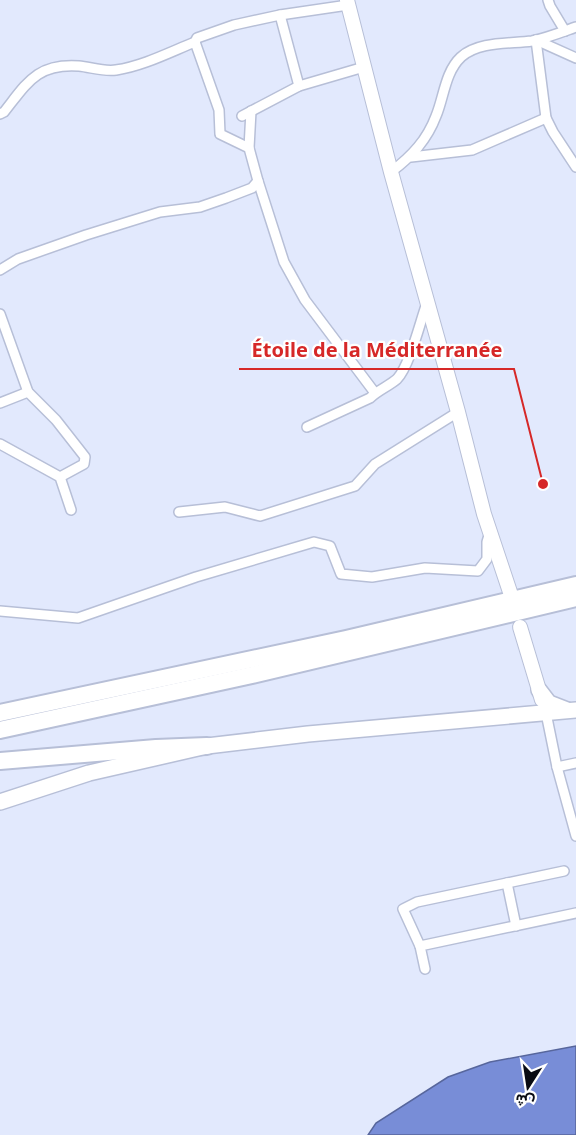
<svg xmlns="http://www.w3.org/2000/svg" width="576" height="1135" font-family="'Noto Sans',Vazirmatn,sans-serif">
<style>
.water{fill:#788dd7;stroke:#57669c;stroke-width:1.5}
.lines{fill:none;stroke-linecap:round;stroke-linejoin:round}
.street-casing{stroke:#b7bfd7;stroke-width:12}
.secondary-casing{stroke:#b7bfd7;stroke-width:16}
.primary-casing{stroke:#b7bfd7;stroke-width:18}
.highway-casing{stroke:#b7bfd7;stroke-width:20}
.street{stroke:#fff;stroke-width:9}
.secondary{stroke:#fff;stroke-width:14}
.primary{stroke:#fff;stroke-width:15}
.highway{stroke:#fff;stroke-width:16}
.leader{fill:none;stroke:#d62828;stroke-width:2}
.callout-dot{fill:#d62828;stroke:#fff;stroke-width:2}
.callout-label{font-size:20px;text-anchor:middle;font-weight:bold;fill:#d62828;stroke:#fff;stroke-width:4.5;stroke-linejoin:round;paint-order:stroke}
</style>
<rect width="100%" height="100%" fill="#e2e9fd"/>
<polygon class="water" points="576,1046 576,1135 368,1135 376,1123 448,1077 490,1062"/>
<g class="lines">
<defs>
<g id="street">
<polyline points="548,0 550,6 565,31"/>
<polyline points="280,15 299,86"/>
<polyline points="536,40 546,118 553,132 576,167"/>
<polyline points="536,40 576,58"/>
<path d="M0 114 4 112C27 83 37 63 79 66 90 67 104 72 116 70 143 66 170 52 195 42L197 38 234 25 280 15 348 5"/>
<polyline points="242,116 299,86 364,67"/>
<polyline points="249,148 251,111"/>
<polyline points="411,157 472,150 546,118"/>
<path d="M391 172C412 156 427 140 436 116 444 97 445 72 461 57 479 41 510 44 532 41 547 38 562 32 576 27"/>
<polyline points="258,181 284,262 305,300 375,393"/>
<polyline points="0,270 18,259 86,235 160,212 200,207 226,198 252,188 258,181 249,148 220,134 219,110 195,42"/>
<polyline points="0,314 28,392 56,420 85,457 84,464 60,477"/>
<polyline points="0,403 28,392"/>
<path d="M307 427 370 398C378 390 389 386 397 379 410 365 420 322 427 303"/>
<polyline points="0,444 60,477 71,510"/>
<polyline points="179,512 225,507 260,516 355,486 375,464 458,412"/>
<polyline points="0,611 78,618 196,577 314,542 330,546 341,574 372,577 425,568 478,571 487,559 487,542 490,532"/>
<polyline points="546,713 557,767 576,836"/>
<polyline points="557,767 576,763"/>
<polyline points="507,883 564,871"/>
<polyline points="420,946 403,909 417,902 507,883 516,926"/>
<polyline points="425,969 420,946 576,913"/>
</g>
<g id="secondary">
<polyline points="347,0 391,172 458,412 484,514 512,598"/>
<polyline points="520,627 542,700"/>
</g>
<g id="primary">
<polyline points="539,690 549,703 567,710"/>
<polyline points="0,802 89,773 207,746 308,734 576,710"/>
</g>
<g id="highway">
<polyline points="0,713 346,639 576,585"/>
<polyline points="0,730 252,675 576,598"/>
<polyline points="0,761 156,748 207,746"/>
</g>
</defs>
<use href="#street" class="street-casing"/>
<use href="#secondary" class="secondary-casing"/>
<use href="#primary" class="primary-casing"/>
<use href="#highway" class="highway-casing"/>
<use href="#street" class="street"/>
<use href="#secondary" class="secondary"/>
<use href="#primary" class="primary"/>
<use href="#highway" class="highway"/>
</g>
<path class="leader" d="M543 484L514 369H239"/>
<circle class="callout-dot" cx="543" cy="484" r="6"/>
<g class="callout-label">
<text x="377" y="357">Étoile de la Méditerranée</text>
</g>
<g transform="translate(528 1087) rotate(192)" stroke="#ffffff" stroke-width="4.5" paint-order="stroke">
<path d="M0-4.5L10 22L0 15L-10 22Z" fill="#090b13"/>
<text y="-9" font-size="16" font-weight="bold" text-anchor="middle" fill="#090b13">ش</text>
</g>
</svg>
